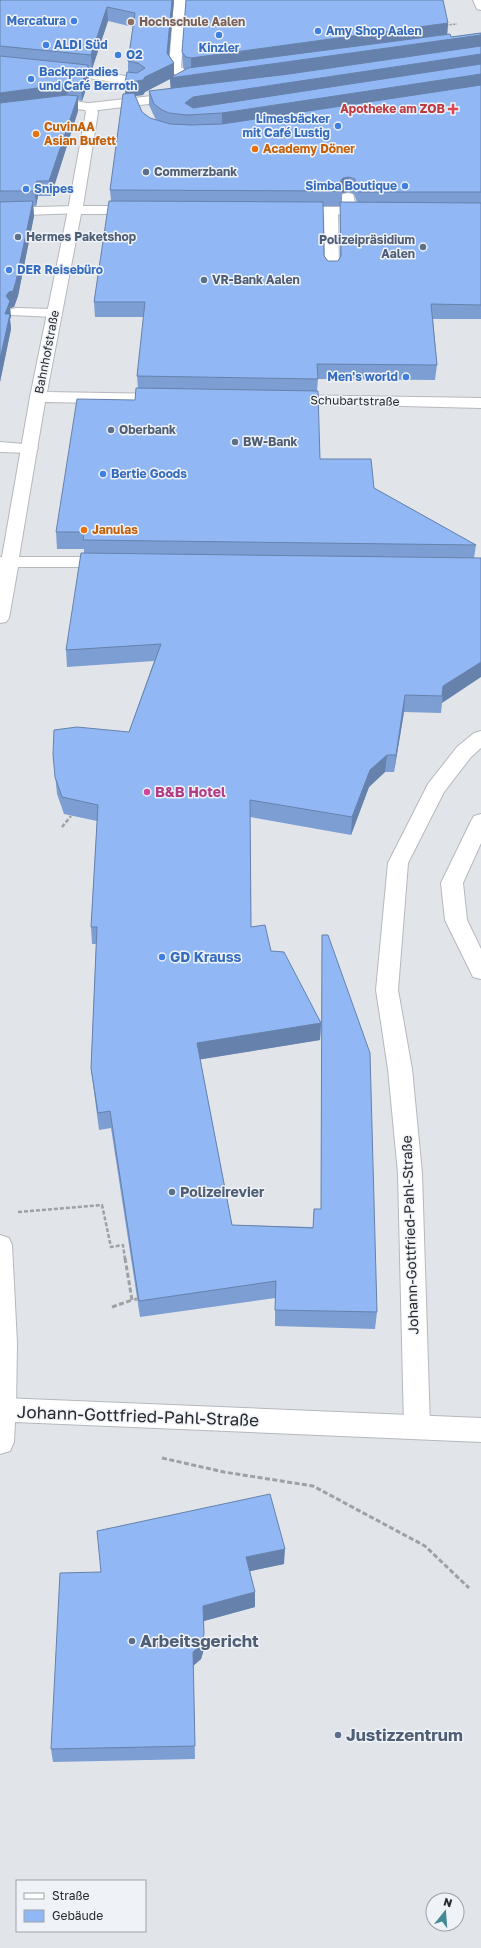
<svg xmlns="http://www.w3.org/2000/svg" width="481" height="1948" font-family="'Golos Text',sans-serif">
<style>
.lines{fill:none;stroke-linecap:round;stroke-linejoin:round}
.service-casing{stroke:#b5b8bd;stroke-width:2}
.pedestrian-casing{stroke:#b5b8bd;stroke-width:2}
.minor-casing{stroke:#b5b8bd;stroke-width:2}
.secondary-casing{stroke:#b5b8bd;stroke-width:2}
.path-far2{stroke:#9da1a5;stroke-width:1.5;stroke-dasharray:2.5 1;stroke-linecap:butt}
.path-far1{stroke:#9da1a5;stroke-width:2.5;stroke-dasharray:4 2;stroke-linecap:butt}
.path{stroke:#9da1a5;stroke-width:3;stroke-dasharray:5 2.5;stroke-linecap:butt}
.service{fill:#fff;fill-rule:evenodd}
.pedestrian{fill:#fff;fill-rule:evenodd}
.minor{fill:#fff;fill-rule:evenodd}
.secondary{fill:#fff;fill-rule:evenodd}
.wall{fill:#7d9ed2;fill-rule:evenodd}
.shaded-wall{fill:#6681ab}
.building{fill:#91b8f4;stroke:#6681ab}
.shop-dot{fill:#3f7fe0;stroke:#eff2f7;stroke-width:1.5}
.education-dot{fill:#8d6e63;stroke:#eff2f7;stroke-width:1.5}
.health-dot{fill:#e0444e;stroke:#eff2f7;stroke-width:1.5}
.food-dot{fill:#e8710a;stroke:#eff2f7;stroke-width:1.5}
.service-dot{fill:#5c6f8a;stroke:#eff2f7;stroke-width:1.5}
.hotel-dot{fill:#d1479c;stroke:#eff2f7;stroke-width:1.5}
.labels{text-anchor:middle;stroke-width:3;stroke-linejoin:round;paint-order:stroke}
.far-shop-label{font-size:12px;font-weight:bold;fill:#366cbe;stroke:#eff2f7;text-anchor:start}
.far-education-label{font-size:12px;font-weight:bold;fill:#785e54;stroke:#eff2f7;text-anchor:start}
.far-health-label{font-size:12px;font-weight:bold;fill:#be3a42;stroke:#eff2f7;text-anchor:end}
.far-food-label{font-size:12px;font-weight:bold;fill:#c56008;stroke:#eff2f7;text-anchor:start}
.far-service-label{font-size:12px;font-weight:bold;fill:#4e5e75;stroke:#eff2f7;text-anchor:start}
.far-street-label{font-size:12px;fill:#27292b;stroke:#eff2f7}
.hotel-label{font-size:14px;font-weight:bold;fill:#b23c85;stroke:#eff2f7;text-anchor:start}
.shop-label{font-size:14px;font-weight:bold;fill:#366cbe;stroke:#eff2f7;text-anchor:start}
.service-label{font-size:14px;font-weight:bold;fill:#4e5e75;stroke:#eff2f7;text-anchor:start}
.street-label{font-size:14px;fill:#27292b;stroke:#eff2f7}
.near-street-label{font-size:17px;fill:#27292b;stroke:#eff2f7}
.near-service-label{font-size:17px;font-weight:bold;fill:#4e5e75;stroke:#eff2f7;text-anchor:start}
</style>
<rect width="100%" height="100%" fill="#e1e5ea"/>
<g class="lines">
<defs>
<g id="service">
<polygon points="178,93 184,97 182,100 90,111 84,107 90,103"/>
<polygon points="348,193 353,194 357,211 355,214 345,214 341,197 343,194"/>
<polygon points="331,207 336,208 338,211 339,271 337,274 327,274 325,271 324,211 326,208"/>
</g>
<g id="pedestrian">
<polygon points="0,61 69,67 138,78 144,82 138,86 69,75 0,69"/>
<polygon points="75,206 80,207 82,210 80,213 0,216 0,208"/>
<polygon points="16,308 54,309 59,310 61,313 59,316 54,317 11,315 9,312 11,309"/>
<polygon points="0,442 36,445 38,448 36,451 30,453 0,452"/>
</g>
<g id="minor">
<path d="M174 0H186L181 67 189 73H211L213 76 211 79C195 83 179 83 169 67Z"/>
<polygon points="473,0 481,0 481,10 477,9"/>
<polygon points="68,100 94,104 98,112 83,206 138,206 143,207 145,210 143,213 138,214 81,214 47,392 165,394 171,396 173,399 171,402 165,404 45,402 19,557 110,557 116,558 119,562 116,566 110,567 18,567 9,618 6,622 0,623 0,557 2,557 30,397 68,210 86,112 85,110 68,108 0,116 0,108"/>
<polygon points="294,207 370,207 375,208 377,211 375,214 370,215 289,214 287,211 289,208"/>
<polygon points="289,395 481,398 481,408 283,403 281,400 283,397"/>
<polygon points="481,731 481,748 471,757 444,792 408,863 398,990 412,1069 422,1173 430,1427 427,1435 417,1439 407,1435 404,1427 398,1173 388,1069 376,990 388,863 428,784 457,747 474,733"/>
<polygon points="0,1235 9,1238 12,1245 17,1343 16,1410 12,1418 3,1422 0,1421"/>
</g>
<g id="secondary">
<polygon points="481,814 481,843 463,883 467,920 481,949 481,979 473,977 445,920 441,883 471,821 474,816"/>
<polygon points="3,1398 481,1418 481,1442 15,1422 14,1442 10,1451 0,1454 0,1399"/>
</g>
</defs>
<use href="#service" class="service-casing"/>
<use href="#pedestrian" class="pedestrian-casing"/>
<use href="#minor" class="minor-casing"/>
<use href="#secondary" class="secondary-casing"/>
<polyline class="path-far2" points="446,25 457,24"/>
<g class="path-far1">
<polyline points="62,827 71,816"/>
<polyline points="18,1212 102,1205 111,1247 123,1245 125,1259"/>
</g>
<g class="path">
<polyline points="125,1258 132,1300 137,1299"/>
<polyline points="112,1307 132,1300"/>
<polyline points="162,1458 224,1472 313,1486 425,1546 469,1588"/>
</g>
<use href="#service" class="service"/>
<use href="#pedestrian" class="pedestrian"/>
<use href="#minor" class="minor"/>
<use href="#secondary" class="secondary"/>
</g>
<g class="wall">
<path d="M0 0H174L169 55 174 63V76L185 70 183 67 182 52 448 23 447 35 451 37 481 33V319H433L437 365 435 380 318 379 317 391 320 459 374 488 476 545 474 558 442 703 441 713 404 712 394 772H385L369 787 351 835 250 817 251 927 271 951 321 1023 320 1040 200 1059 232 1225 313 1227 314 1209H321L322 953V935L377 1312 375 1329 275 1326V1298L140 1317 111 1128 99 1130 93 1084 91 1068 96 944H92L91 927 97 821 64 814 57 794 53 754 129 732 154 661 67 667 66 650 84 553V549H57L56 532 135 400 138 389 137 376 144 317H95L94 302 111 201 110 190 125 94V83L128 72V61L133 27 108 21 92 69H88L89 80 82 101 78 100V111L51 196H38L36 206H33L34 216 18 296 14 307 10 308 11 317 10 319 11 329 0 382ZM170 79 171 89 149 91V105L155 118 157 120 150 118 142 112 135 96 143 95 145 92ZM348 192 354 194 357 202H342V193H343ZM323 206H340V257L338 261H328L324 256Z"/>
<polygon points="284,1564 250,1571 255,1607 204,1621 204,1649 201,1659 193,1666 195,1759 53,1762 51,1749 101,1572"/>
</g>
<g class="shaded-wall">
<polygon points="172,0 174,0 168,66 174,63 174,77 481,35 481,49 171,92 170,79 145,92 143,95 126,97 125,83 167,53"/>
<polygon points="107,7 108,21 92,69 91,55"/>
<polygon points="448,23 447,37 191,72 191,58"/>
<polygon points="481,54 481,67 193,111 187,116 185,103 193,97"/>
<polygon points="88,65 89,80 82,101 81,86"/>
<polygon points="481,74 481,88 222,127 222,113"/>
<polygon points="67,84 68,99 0,108 0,93"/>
<polygon points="78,96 78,111 51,196 49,181"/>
<polygon points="349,177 348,192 343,193 342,193 340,182 343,178"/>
<polygon points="37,181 38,196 36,206 35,191"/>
<polygon points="33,201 34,216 18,296 14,307 10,308 11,317 10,319 11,329 0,382 0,359 6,296"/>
<polygon points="481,662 481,677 442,703 443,686"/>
<polygon points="405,695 404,712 394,772 396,755"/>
<polygon points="387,755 385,772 369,787 351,835 352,817 370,770"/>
<polygon points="321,1023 320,1040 197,1060 197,1043"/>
<polygon points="285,1549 284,1564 246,1572 246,1557"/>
<polygon points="255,1592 255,1607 204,1621 203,1606"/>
<polygon points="204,1634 204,1649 201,1659 193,1666 195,1759 193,1652"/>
</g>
<g class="building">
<polygon points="0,0 172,0 167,53 174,63 145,77 143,80 125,83 127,72 137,73 145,68 138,63 128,61 135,13 107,7 91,55 0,46"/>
<polygon points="186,0 443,0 448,23 191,58 186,57 182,52"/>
<polygon points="481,33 481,35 170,78 188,68 450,34 451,37"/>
<polygon points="481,46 481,54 193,97 185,103 193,108 481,64 481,74 222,113 187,115 169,113 162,110 154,104 149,91 289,74"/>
<polygon points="0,56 88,65 81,86 67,84 0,93"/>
<polygon points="481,85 481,192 358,192 355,179 349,177 343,178 340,182 342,191 110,190 123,94 134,93 142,112 150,118 170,124 192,125 222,124"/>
<polygon points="67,95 78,96 49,181 37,181 35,191 0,191 0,103"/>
<polygon points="33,201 16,281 13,291 9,292 6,296 10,301 5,314 10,314 0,359 0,202"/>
<polygon points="109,201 323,202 324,256 328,261 338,261 341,256 340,202 481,203 481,305 431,304 437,365 317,364 318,379 137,376 145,302 94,302"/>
<polygon points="136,388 318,391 320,459 371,459 374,488 476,545 83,540 84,532 56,532 77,399 135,400"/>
<polygon points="81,553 481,558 481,662 443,686 442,696 405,695 396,755 387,755 370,770 352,817 250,800 251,927 265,925 271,951 284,952 321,1023 197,1043 232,1225 313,1228 314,1209 321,1209 322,935 328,935 370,1053 377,1312 275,1310 276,1281 139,1301 110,1111 98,1113 91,1068 97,927 91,927 98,805 62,797 55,777 53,754 54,730 77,727 129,732 161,644 66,650"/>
<polygon points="270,1494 285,1549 246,1557 255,1592 203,1606 204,1634 201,1645 193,1652 195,1746 51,1749 60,1573 101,1572 97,1531"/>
</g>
<g class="shop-dot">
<circle cx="74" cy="21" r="4"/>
<circle cx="318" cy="31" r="4"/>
<circle cx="219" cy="35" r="4"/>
<circle cx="46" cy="45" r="4"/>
<circle cx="118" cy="55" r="4"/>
<circle cx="31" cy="79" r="4"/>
<circle cx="338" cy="126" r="4"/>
<circle cx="405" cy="186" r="4"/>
<circle cx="26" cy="189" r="4"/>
<circle cx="9" cy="270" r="4"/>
<circle cx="406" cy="377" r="4"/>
<circle cx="103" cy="474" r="4"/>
<circle cx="162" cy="957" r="4"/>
</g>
<circle class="education-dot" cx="131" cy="22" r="4"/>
<path class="health-dot" d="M451 103h4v4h4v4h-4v4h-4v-4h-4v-4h4z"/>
<g class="food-dot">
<circle cx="36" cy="134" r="4"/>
<circle cx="255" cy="149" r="4"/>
<circle cx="84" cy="530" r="4"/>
</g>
<g class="service-dot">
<circle cx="146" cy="172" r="4"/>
<circle cx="18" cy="237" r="4"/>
<circle cx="423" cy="247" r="4"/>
<circle cx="204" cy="280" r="4"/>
<circle cx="111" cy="430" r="4"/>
<circle cx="235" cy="442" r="4"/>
<circle cx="172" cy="1192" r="4"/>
<circle cx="132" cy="1641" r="4"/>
<circle cx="338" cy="1735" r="4"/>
</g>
<circle class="hotel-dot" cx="147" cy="792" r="4"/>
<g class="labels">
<g class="far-shop-label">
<text x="66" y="25" text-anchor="end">Mercatura</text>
<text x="326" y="35">Amy Shop Aalen</text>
<text x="54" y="49">ALDI Süd</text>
<text x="219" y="52" text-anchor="middle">Kinzler</text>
<text x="126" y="59">O2</text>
<text x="39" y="76">Backparadies<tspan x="39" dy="14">und Café Berroth</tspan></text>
<text x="330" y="123" text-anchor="end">Limesbäcker<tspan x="330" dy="14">mit Café Lustig</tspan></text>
<text x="397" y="190" text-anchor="end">Simba Boutique</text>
<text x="34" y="193">Snipes</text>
<text x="17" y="274">DER Reisebüro</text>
<text x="398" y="381" text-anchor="end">Men's world</text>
<text x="111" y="478">Bertie Goods</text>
</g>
<g class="far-education-label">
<text x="139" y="26">Hochschule Aalen</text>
</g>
<g class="far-health-label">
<text x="445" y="113">Apotheke am ZOB</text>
</g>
<g class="far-food-label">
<text x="44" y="131">CuvinAA<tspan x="44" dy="14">Asian Bufett</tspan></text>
<text x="263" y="153">Academy Döner</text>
<text x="92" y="534">Janulas</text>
</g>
<g class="far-service-label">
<text x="154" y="176">Commerzbank</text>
<text x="26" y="241">Hermes Paketshop</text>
<text x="415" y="244" text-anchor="end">Polizeipräsidium<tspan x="415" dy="14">Aalen</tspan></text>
<text x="212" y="284">VR-Bank Aalen</text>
<text x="119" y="434">Oberbank</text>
<text x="243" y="446">BW-Bank</text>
</g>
<g class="far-street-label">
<text transform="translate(47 352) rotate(-79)" y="4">Bahnhofstraße</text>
<text transform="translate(355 401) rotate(1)" y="4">Schubartstraße</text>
</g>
<g class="hotel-label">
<text x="155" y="797">B&amp;B Hotel</text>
</g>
<g class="shop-label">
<text x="170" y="962">GD Krauss</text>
</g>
<g class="service-label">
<text x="180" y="1197">Polizeirevier</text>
</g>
<g class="street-label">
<text transform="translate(410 1235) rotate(-92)" y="5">Johann-Gottfried-Pahl-Straße</text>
</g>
<g class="near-street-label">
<text transform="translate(138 1416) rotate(2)" y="6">Johann-Gottfried-Pahl-Straße</text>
</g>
<g class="near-service-label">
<text x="140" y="1647">Arbeitsgericht</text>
<text x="346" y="1741">Justizzentrum</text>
</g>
</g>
<rect x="16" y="1880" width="130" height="52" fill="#eff2f7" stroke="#9fa2a5"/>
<rect x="24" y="1893" width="20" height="6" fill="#ffffff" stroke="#9fa2a5"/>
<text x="52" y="1900" font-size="12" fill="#27292b">Straße</text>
<rect x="24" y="1910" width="20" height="12" fill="#91b8f4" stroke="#9fa2a5"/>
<text x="52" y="1920" font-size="12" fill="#27292b">Gebäude</text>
<g transform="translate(445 1912) rotate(17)"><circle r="19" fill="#eff2f7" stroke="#9fa2a5"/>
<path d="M0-3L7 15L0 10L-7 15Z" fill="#438a93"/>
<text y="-6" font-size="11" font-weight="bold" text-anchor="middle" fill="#27292b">N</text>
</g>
</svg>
